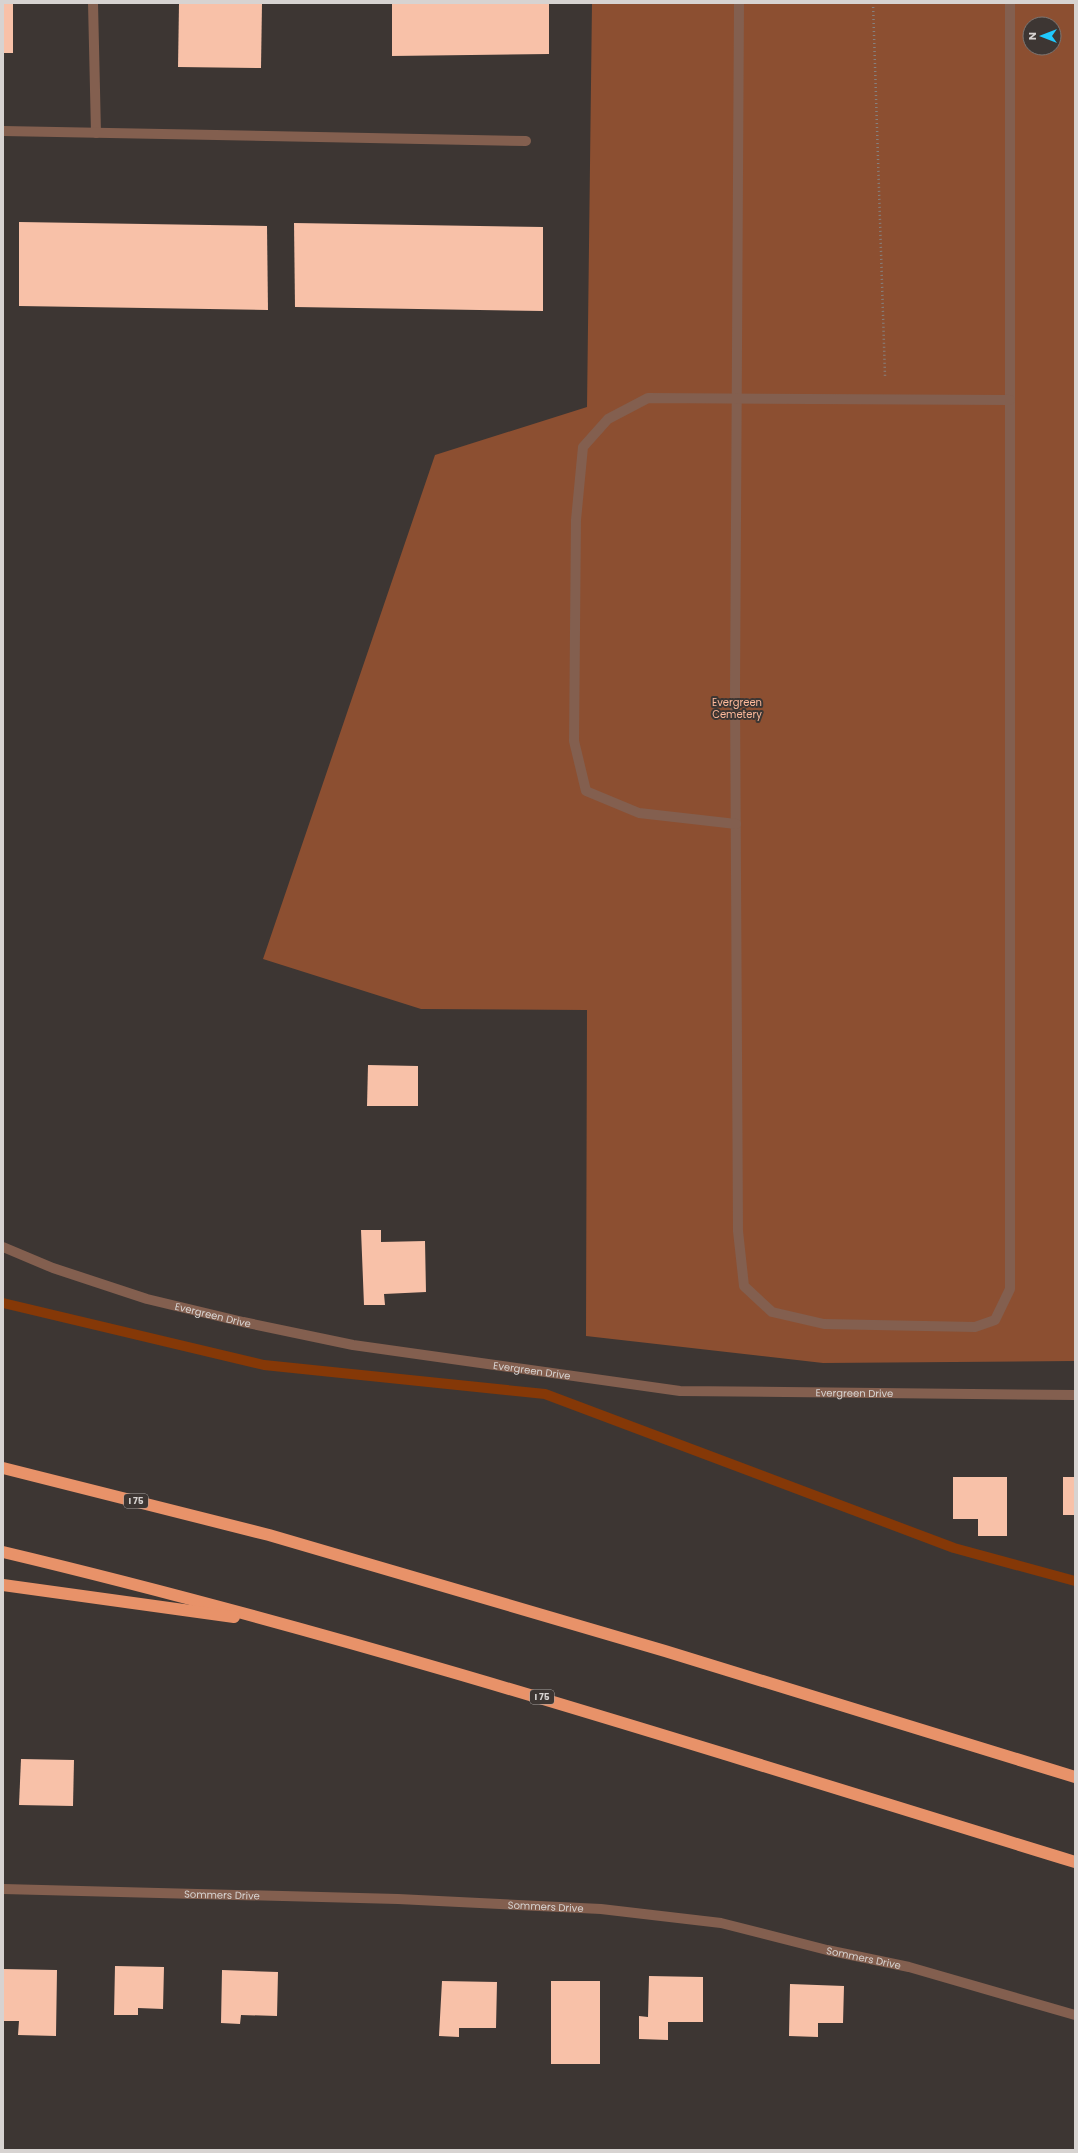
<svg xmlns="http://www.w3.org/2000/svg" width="1078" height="2153" font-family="Poppins,sans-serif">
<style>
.green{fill:#8c4f31;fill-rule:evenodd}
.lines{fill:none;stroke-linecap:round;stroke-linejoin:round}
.stream{stroke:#853807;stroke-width:10}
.building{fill:#f8c1a8}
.path{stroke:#86807e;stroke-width:2.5;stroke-dasharray:1 3;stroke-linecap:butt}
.service{stroke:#835f4f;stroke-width:10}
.minor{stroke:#835f4f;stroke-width:10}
.motorway{stroke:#e89269;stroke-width:12}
.labels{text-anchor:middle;stroke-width:4;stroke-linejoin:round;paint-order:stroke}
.shield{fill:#3d3633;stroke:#a9a4a2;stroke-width:1}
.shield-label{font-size:9px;font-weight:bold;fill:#d7d3d1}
.park-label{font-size:10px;fill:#fdb99a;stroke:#3d3633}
.street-label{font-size:10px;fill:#d7d3d1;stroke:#3d3633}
</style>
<rect width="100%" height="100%" fill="#3d3633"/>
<path class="green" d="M592 3H1075V1361L823 1363 586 1336 587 1010 421 1009 263 959 435 455 587 407ZM1030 24H1054V48H1030Z"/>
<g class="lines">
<polyline class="stream" points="3,1303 264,1365 545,1394 954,1548 1075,1581"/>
</g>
<g class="building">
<rect x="3" y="3" width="10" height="50"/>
<polygon points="179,3 262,3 261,68 178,67"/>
<polygon points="392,3 549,3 549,54 392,56"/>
<polygon points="19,222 267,226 268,310 19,306"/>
<polygon points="294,223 543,227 543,311 295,307"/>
<polygon points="368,1065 418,1066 418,1106 367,1106"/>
<polygon points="361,1230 381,1230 381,1242 425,1241 426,1292 384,1294 385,1305 364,1305"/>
<polygon points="953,1477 1007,1477 1007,1536 978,1536 978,1519 953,1519"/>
<rect x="1063" y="1477" width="12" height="38"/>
<polygon points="21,1759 74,1760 73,1806 19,1805"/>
<polygon points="115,1966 164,1967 163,2009 138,2008 138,2015 114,2015"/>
<polygon points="3,1969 57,1970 56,2036 18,2035 19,2021 3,2021"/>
<polygon points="222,1970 278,1972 277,2016 241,2015 240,2024 221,2023"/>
<polygon points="649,1976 703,1977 703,2022 668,2022 668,2040 639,2039 639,2016 648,2017"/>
<polygon points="442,1981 497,1982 496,2028 459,2028 459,2037 439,2036"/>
<rect x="551" y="1981" width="49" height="83"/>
<polygon points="790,1984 844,1986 843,2023 818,2023 818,2037 789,2036"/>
</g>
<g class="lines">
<polyline class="path" points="873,3 885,376"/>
<g class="service">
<polyline points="739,3 735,694 738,1231 744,1286 772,1312 824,1324 975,1327 995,1320 1010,1289 1010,3"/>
<polyline points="736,824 639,813 586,791 574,741 576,520 583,447 608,419 648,398 1010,400"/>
</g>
<g class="minor">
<polyline points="93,3 96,133"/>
<polyline points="3,131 526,141"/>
<path id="s1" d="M3 1247 53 1268 147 1299 243 1322 353 1345 680 1391 1075 1395"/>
<path id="s2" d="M3 1889 398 1899 601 1909 721 1923 827 1950 909 1967 1075 2015"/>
</g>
<g class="motorway">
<polyline points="3,1468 269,1535 665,1651 1075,1777"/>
<path d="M3 1552C365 1638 719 1753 1075 1862"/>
<polyline points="3,1585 234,1617"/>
</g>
</g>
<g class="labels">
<g class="shield">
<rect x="124" y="1494" width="24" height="14" rx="3"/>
<rect x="530" y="1690" width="24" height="14" rx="3"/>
</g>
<g class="shield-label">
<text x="136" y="1504">I 75</text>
<text x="542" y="1700">I 75</text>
</g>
<g class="park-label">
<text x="737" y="706">Evergreen<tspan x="737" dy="12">Cemetery</tspan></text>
</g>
<g class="street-label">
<text dy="4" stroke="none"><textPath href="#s1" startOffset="221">Evergreen Drive</textPath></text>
<text dy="4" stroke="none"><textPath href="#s1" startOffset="545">Evergreen Drive</textPath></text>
<text dy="4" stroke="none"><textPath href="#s1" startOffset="869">Evergreen Drive</textPath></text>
<text dy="4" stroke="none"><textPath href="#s2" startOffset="219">Sommers Drive</textPath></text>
<text dy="4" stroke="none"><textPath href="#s2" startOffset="543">Sommers Drive</textPath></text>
<text dy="4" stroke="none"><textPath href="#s2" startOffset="866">Sommers Drive</textPath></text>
</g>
</g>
<rect width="1078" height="2153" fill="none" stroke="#d7d3d1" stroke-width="8"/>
<g transform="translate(1042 36) rotate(270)"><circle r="19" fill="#3d3633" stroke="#7b7572"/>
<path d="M0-3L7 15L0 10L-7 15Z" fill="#20c9fd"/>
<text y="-6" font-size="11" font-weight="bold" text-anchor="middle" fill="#d7d3d1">N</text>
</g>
</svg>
